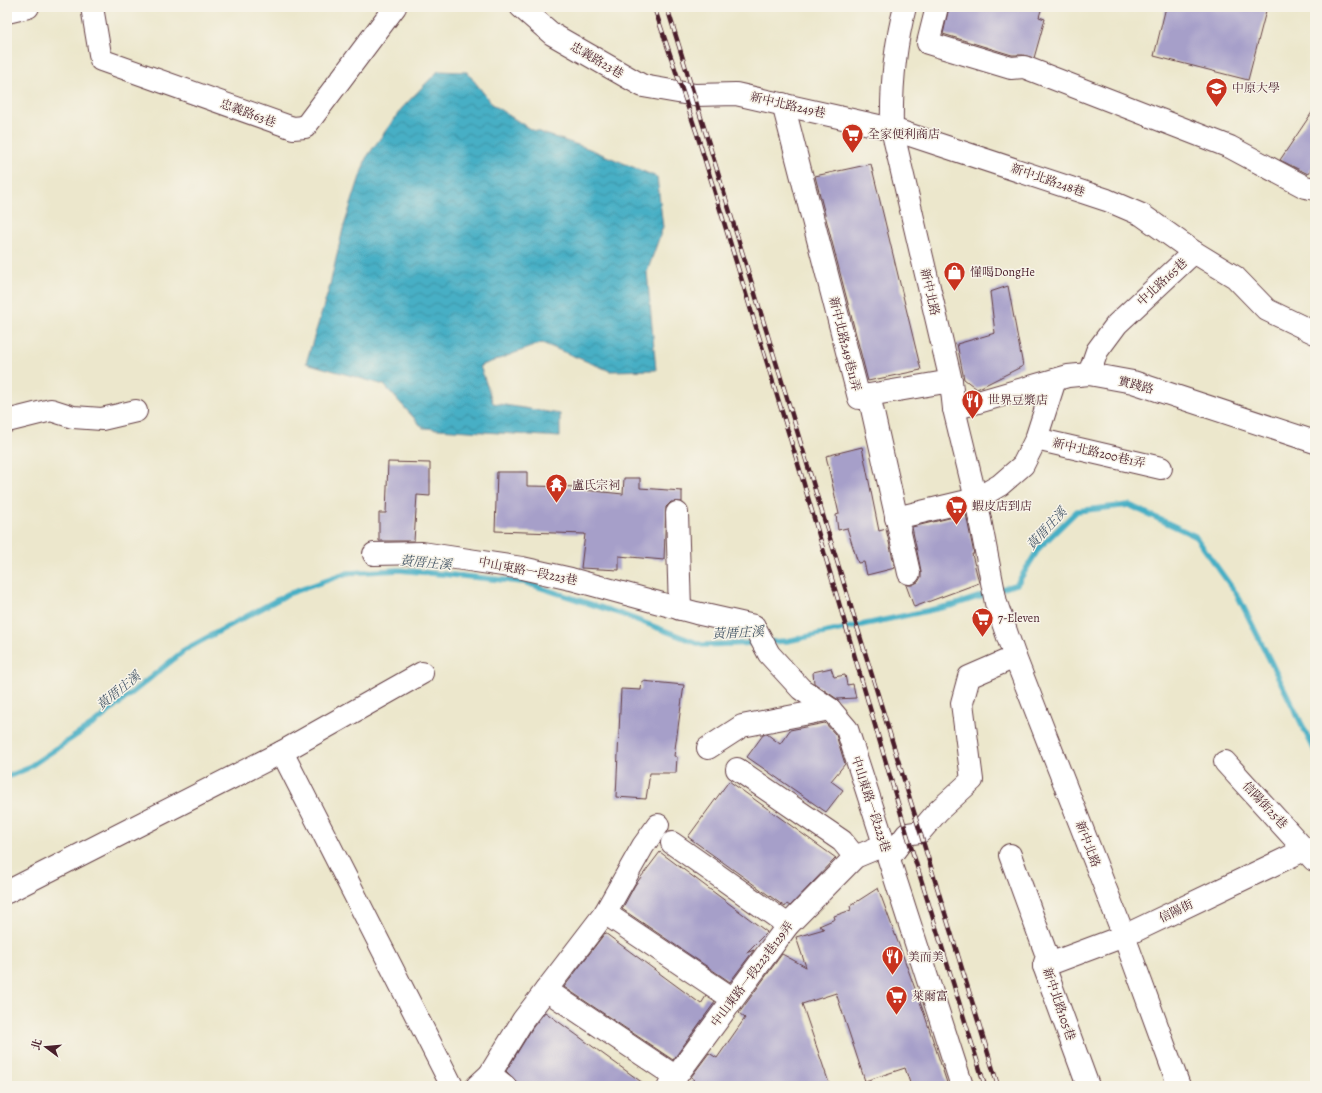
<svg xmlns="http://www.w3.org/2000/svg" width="1322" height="1093" font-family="Alegreya,'Noto Serif TC',serif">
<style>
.water{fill:url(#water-waves);stroke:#486778}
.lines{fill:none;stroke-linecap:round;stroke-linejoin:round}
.stream{stroke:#46afc5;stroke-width:5.5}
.building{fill:#a69fc9}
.minor-casing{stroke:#623d43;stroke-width:24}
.minor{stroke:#fff;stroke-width:22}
.rail-casing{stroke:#4a1f2b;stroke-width:4.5}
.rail{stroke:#f7f3e8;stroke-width:3;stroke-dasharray:9;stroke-linecap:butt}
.labels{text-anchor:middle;stroke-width:3;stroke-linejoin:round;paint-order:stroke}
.street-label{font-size:12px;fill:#4a1f2b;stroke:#f7f3e8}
.poi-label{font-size:12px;fill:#4a1f2b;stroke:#f7f3e8;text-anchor:start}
.water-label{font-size:13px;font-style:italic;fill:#485969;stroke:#f7f3e8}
</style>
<defs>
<pattern id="water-waves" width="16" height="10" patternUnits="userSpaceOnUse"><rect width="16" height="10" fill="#46afc5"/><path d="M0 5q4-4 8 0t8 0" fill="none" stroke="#3c8ea0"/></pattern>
</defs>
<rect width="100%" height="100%" fill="#f7f3e8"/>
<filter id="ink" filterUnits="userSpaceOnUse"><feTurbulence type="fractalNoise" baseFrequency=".025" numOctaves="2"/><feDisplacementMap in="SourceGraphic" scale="8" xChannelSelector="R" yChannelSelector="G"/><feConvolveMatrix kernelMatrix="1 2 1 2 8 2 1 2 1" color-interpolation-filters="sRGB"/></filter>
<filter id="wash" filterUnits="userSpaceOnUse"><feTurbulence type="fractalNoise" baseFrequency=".012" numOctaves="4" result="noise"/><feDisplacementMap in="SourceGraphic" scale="16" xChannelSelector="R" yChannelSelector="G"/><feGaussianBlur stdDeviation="0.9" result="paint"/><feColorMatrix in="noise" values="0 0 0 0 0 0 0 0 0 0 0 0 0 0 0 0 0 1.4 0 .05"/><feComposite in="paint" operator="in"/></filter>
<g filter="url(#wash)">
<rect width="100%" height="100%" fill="#ece7cc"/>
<polygon class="water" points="438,71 467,72 493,105 530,129 587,148 657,177 663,227 647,272 656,370 610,371 542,343 480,366 493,403 560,414 560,437 423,428 384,385 306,363 329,289 343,229 366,158 402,108"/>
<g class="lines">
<g class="stream">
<polyline points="998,590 1017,584 1039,548 1077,511 1129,505 1195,536 1238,596 1315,751"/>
<polyline points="768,642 787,641 954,605 990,593"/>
<polyline points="7,777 26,769 96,722 186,649 288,594 348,573 399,570 523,582 624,615 702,645 758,643"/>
</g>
</g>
<g id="blocks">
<g class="building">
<polygon points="949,7 1042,7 1039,17 1045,19 1034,58 1023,55 1012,55 943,34"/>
<polygon points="1166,7 1267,7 1248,80 1154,56"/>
<polygon points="1315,108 1315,164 1308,174 1280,160"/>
<polygon points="871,164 921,370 868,381 815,176"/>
<polygon points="1008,286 1023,366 977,389 964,379 957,344 995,333 990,292"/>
<polygon points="862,447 879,531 886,529 895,568 867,575 864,562 858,563 847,528 838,530 836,515 839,514 826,456"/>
<polygon points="388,462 430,463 430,496 417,495 414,541 379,541 379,513 386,513"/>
<polygon points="497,472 527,472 527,486 583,487 583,490 623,494 624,478 640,478 640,488 682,491 682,502 671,502 666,507 664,560 619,556 619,570 581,568 585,534 495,531"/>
<polygon points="966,514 974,554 972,554 979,583 914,607 906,585 912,585 918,582 921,577 921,571 912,527"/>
<polygon points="831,668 834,677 845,675 847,685 853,684 856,698 837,699 814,683 813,672"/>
<polygon points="642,681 684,685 674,756 677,757 676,773 650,773 646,799 616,797 621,689 641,690"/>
<polygon points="825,723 836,735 845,764 831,781 843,790 826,812 747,757 763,735 767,734 780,744 790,730"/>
<polygon points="729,781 836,858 790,906 787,904 785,907 688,837"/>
<polygon points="660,852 767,932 746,953 754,950 730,982 622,909 635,885"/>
<polygon points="878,888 924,1013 948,1086 911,1086 905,1068 865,1081 836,993 802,1004 830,1086 686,1086 694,1079 691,1077 709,1053 717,1058 745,1018 739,1013 782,954 806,967 796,937 824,929 819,926 835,919 834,916 851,910 850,906"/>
<polygon points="605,933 701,1004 706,996 715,1002 673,1060 564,987"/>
<polygon points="545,1012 647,1086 517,1086 516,1081 506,1071 533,1027"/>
</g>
</g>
</g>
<g filter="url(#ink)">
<use href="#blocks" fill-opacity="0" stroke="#623d43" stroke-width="1"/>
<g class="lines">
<defs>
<g id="minor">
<polyline points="92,7 101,60 293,128 305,127 395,7"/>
<polyline points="521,7 552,34 643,86 695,95 736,94 892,129 1107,200 1142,215 1194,252 1235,277 1267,310 1315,333"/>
<path d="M905 7C894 49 891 86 892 129L951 381 954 409 976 499 996 603 1015 657 1124 936 1179 1086"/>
<polyline points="937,7 928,43 1011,68 1024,67 1230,147 1305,187 1315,189"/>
<polyline points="7,12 28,7"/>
<polyline points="783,104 859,398 869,395 909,573"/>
<polyline points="1089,374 1097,351 1117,324 1194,252"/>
<polyline points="869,395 951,381"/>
<polyline points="954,409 1068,376 1089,374 1133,382 1315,442"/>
<polyline points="7,421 51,410 73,417 102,419 136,411"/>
<polyline points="1036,439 1161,468"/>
<polyline points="677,513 680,609"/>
<polyline points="896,518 976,499 1000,485 1023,465 1036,439 1055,380"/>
<polyline points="374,554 422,553 522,568 571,579 696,613 754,626 769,654 801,689 830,709 847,729 962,1086"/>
<polyline points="708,748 742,726 830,709"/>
<polyline points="282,752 452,1086"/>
<polyline points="1225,762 1314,860"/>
<polyline points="737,769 842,841 855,857"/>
<polyline points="672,843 788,925"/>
<polyline points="1010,855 1047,956 1044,966 1088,1086"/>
<polyline points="889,858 907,834 920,832 938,811 972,780 962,703 969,677 1015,657"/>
<polyline points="7,892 282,752 422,673"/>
<polyline points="605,913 733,999"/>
<polyline points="1044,966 1124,936 1306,849"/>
<polyline points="546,990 676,1077"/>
<polyline points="490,1074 505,1086"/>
<polyline points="477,1086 490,1074 523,1020 605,913 643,846 658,825"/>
<polyline points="669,1086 788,925 855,857 884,845"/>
</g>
</defs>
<use href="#minor" class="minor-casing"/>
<use href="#minor" class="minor"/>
<defs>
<g id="rail">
<polyline points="654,7 697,134 801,474 907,834 985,1086"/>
<polyline points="667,7 998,1086"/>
</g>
</defs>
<use href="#rail" class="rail-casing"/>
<use href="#rail" class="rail"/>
</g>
</g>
<defs>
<symbol id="university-pin" viewBox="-11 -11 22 30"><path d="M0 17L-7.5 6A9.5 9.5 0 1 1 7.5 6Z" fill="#c8321e" stroke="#f7f3e8"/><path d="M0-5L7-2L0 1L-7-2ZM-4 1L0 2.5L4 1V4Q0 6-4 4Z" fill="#fff"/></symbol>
<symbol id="supermarket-pin" viewBox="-11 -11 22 30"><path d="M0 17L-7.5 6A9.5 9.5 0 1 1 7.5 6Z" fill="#c8321e" stroke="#f7f3e8"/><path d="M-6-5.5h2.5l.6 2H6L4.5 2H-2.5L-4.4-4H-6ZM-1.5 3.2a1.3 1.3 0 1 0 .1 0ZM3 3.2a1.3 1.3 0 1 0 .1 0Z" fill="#fff"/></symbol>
<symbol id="shop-pin" viewBox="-11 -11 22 30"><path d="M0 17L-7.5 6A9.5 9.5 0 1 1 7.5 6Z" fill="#c8321e" stroke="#f7f3e8"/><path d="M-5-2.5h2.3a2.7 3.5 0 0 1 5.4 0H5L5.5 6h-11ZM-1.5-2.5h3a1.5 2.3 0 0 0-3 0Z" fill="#fff"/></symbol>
<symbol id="restaurant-pin" viewBox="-11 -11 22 30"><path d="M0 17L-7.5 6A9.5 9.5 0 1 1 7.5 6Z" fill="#c8321e" stroke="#f7f3e8"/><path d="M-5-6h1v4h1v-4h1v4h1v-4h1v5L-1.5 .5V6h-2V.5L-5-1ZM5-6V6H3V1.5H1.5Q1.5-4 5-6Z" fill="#fff"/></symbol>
<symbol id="temple-pin" viewBox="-11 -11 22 30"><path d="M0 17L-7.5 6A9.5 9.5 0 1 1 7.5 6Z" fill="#c8321e" stroke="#f7f3e8"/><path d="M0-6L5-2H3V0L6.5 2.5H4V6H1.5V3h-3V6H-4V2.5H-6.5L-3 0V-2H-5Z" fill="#fff"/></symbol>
</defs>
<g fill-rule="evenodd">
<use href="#university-pin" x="1204" y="76" width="25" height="34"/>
<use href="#supermarket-pin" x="840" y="122" width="25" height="34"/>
<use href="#shop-pin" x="942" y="260" width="25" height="34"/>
<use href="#restaurant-pin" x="960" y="388" width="25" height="34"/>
<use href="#temple-pin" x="544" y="472" width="25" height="34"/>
<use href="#supermarket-pin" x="944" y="494" width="25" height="34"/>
<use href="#supermarket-pin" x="970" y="606" width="25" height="34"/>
<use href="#restaurant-pin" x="880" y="944" width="25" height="34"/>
<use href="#supermarket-pin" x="884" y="984" width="25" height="34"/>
</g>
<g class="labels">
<g class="street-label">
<text transform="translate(597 60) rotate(30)" y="4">忠義路23巷</text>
<text transform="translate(788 105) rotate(13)" y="4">新中北路249巷</text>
<text transform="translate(248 113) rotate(20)" y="4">忠義路63巷</text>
<text transform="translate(1048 180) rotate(19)" y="4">新中北路248巷</text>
<text transform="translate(1162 282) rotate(-43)" y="4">中北路165巷</text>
<text transform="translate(930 292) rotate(77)" y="4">新中北路</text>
<text transform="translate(845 344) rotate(76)" y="4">新中北路249巷11弄</text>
<text transform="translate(1136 385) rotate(15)" y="4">實踐路</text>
<text transform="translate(1099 453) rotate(13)" y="4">新中北路200巷1弄</text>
<text transform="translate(528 571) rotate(11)" y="4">中山東路一段223巷</text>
<text transform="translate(871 804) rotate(72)" y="4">中山東路一段223巷</text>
<text transform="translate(1265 805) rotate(47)" y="4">信陽街25巷</text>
<text transform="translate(1088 844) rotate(69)" y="4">新中北路</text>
<text transform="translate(1176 911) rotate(-26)" y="4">信陽街</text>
<text transform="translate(752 974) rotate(-53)" y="4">中山東路一段223巷129弄</text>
<text transform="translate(1059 1004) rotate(71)" y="4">新中北路105巷</text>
</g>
<g class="poi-label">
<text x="1232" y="92">中原大學</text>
<text x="868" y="138">全家便利商店</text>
<text x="970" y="276">懂喝DongHe</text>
<text x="988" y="404">世界豆漿店</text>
<text x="572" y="489">盧氏宗祠</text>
<text x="972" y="510">蝦皮店到店</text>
<text x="998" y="622">7-Eleven</text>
<text x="908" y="961">美而美</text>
<text x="912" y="1000">萊爾富</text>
</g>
<g class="water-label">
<text transform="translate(1046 528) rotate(-47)" y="5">黃厝庄溪</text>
<text transform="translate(426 562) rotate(5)" y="5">黃厝庄溪</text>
<text transform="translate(738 632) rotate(-3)" y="5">黃厝庄溪</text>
<text transform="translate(118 690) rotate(-39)" y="5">黃厝庄溪</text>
</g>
</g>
<rect width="1322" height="1093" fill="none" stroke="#f7f3e8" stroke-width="24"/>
<g transform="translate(46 1047) rotate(286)" stroke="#f7f3e8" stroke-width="3" paint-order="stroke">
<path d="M0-3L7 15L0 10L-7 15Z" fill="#4a1f2b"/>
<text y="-6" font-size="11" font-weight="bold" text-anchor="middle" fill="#4a1f2b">北</text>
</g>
</svg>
